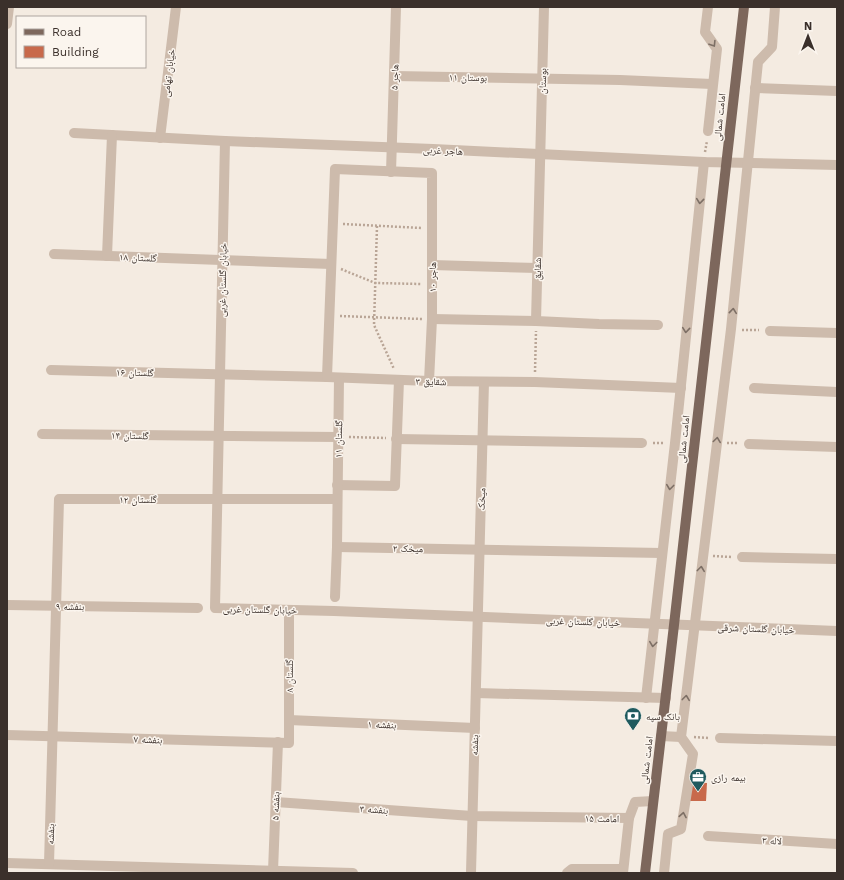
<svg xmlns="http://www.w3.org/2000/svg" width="844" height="880" font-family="'Work Sans','Noto Naskh Arabic',sans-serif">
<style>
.building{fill:#c8694b}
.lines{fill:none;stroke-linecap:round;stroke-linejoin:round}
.path{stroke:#b9a596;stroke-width:2.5;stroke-dasharray:2 2;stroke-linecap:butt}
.minor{stroke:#cdbbac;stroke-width:10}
.major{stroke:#7d675c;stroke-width:10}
.oneway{stroke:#7d6f65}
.labels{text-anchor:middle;stroke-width:3;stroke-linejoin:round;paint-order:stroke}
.street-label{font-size:10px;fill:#3b302b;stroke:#fbf5ee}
.poi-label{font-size:10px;fill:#3b302b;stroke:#fbf5ee;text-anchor:start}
</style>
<rect width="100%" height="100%" fill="#f4ebe1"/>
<polygon class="building" points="691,782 707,783 706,801 689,801"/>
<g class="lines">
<g class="path">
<polyline points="705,152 707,141"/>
<polyline points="343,224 422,228"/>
<polyline points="377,226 374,325 394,369"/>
<polyline points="341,269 375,283 421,284"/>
<polyline points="340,316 422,319"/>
<polyline points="742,330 759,330"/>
<polyline points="535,372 536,331"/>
<polyline points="349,437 386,438"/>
<polyline points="653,443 664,443"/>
<polyline points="727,443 738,443"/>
<polyline points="713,556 732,557"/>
<polyline points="694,737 709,738"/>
</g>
<g class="minor">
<polyline points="7,24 9,7"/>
<polyline points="394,76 620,80 712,84"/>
<polyline points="755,88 837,91"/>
<polyline points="708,131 717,49 705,32 708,7"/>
<polyline points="74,133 225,141 433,149 704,162 837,165"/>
<polyline points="160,138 176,7"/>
<polyline points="225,141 215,608 334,611 837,631"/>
<polyline points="391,172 396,7"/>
<polyline points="54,254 331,264"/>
<polyline points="107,256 112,135"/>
<polyline points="432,265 537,268"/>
<polyline points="432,319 536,321 599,324 658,325"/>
<polyline points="536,321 544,7"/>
<polyline points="770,331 837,333"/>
<polyline points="51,370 327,377 429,381 535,382 681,388"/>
<polyline points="327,377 335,169 432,173 432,319 429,381"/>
<polyline points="754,388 837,392"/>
<polyline points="42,434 338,437"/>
<polyline points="396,439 642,443"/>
<polyline points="749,444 837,447"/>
<polyline points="337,485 395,486 399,380"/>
<polyline points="337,547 662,553"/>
<polyline points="742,557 837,559"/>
<polyline points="335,597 337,547 339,378"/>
<polyline points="7,605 198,608"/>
<polyline points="476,693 666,698"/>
<polyline points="646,698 675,443 704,162"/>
<polyline points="289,720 475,728"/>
<polyline points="7,735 289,743 289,610"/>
<polyline points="661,736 681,737"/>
<polyline points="720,738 837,741"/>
<polyline points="276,802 472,816 629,818 635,802 653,801"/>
<polyline points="708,836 837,844"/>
<polyline points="7,863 353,873"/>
<polyline points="49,864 59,499 337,499"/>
<polyline points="273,871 278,742"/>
<polyline points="471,873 484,382"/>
<polyline points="567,873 572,869 623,869"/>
<polyline points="623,873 629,818"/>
<polyline points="664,873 668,834 681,829 693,754 681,737 731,329 758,62 772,47 775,7"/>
</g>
<polyline class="major" points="645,873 674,625 744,7"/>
</g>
<defs><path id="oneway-chevron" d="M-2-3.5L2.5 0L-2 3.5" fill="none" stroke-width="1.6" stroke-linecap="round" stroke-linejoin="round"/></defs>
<g class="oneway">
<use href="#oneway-chevron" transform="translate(713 44) rotate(58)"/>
<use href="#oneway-chevron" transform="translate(700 201) rotate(96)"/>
<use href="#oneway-chevron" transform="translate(733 311) rotate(-84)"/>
<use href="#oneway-chevron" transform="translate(686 330) rotate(96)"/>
<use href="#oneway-chevron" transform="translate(717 440) rotate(-82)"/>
<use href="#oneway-chevron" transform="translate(670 487) rotate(97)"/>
<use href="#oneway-chevron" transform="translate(701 569) rotate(-83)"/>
<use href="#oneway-chevron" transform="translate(653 644) rotate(97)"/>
<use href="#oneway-chevron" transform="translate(686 698) rotate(-83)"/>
<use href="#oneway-chevron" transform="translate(683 815) rotate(-80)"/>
</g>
<defs>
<symbol id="bank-pin" viewBox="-11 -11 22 30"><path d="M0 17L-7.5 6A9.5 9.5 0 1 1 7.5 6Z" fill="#1f5a5e" stroke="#fbf5ee"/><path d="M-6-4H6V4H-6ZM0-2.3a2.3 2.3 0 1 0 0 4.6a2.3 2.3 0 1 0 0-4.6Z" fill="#fff"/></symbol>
<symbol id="office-pin" viewBox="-11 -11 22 30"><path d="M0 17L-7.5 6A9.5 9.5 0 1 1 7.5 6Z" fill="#1f5a5e" stroke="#fbf5ee"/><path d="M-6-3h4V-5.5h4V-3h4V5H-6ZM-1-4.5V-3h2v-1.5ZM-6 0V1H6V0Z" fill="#fff"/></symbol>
</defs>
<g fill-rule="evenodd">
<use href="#bank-pin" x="623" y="706" width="20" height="27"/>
<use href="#office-pin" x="688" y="767" width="20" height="27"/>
</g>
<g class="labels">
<g class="street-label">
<text transform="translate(168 73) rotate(-83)" y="4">خیابان تهامی</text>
<text transform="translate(394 77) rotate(-88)" y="4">هاجر ۵</text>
<text transform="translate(468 77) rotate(1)" y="4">بوستان ۱۱</text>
<text transform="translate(542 81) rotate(-88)" y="4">بوستان</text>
<text transform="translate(719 117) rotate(-84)" y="4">امامت شمالی</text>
<text transform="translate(443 150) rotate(3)" y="4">هاجر غربی</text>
<text transform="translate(138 257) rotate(2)" y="4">گلستان ۱۸</text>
<text transform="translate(537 269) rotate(-89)" y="4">شقایق</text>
<text transform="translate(432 277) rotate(-90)" y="4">هاجر ۱۰</text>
<text transform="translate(222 280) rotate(-89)" y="4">خیابان گلستان غربی</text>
<text transform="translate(135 372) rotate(1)" y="4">گلستان ۱۶</text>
<text transform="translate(431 381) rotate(1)" y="4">شقایق ۳</text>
<text transform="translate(130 435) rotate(1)" y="4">گلستان ۱۴</text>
<text transform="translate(338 439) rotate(-89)" y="4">گلستان ۱۱</text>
<text transform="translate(683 439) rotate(-84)" y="4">امامت شمالی</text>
<text x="138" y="503">گلستان ۱۲</text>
<text transform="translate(481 499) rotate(-88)" y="4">میخک</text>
<text transform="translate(408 548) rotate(1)" y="4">میخک ۲</text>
<text x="70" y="610">بنفشه ۹</text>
<text transform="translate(260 609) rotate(1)" y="4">خیابان گلستان غربی</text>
<text transform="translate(583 621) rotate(2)" y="4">خیابان گلستان غربی</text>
<text transform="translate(756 628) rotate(2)" y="4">خیابان گلستان شرقی</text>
<text transform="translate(289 676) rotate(-90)" y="4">گلستان ۸</text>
<text transform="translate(382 724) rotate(2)" y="4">بنفشه ۱</text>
<text transform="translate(148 739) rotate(2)" y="4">بنفشه ۷</text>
<text transform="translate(474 745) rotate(-88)" y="4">بنفشه</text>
<text transform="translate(646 760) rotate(-83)" y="4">امامت شمالی</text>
<text transform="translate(275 806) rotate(-88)" y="4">بنفشه ۵</text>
<text transform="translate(374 809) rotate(4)" y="4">بنفشه ۳</text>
<text transform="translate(602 818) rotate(1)" y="4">امامت ۱۵</text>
<text transform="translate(50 834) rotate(-88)" y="4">بنفشه</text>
<text transform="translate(772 840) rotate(3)" y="4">لاله ۳</text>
</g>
<g class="poi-label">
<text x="646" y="720">بانک سپه</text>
<text x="711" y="781">بیمه رازی</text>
</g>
</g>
<rect width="844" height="880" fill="none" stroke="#3b302b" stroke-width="16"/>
<rect x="16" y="16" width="130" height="52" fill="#fbf5ee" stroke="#aea6a0"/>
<rect x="24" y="29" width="20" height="6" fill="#7d675c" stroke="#aea6a0"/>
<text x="52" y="36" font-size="12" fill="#3b302b">Road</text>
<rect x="24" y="46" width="20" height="12" fill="#c8694b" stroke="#aea6a0"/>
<text x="52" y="56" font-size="12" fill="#3b302b">Building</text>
<g transform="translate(808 36)" stroke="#fbf5ee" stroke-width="3" paint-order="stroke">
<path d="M0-3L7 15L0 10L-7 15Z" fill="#3b302b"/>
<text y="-6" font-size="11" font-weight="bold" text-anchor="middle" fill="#3b302b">N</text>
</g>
</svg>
